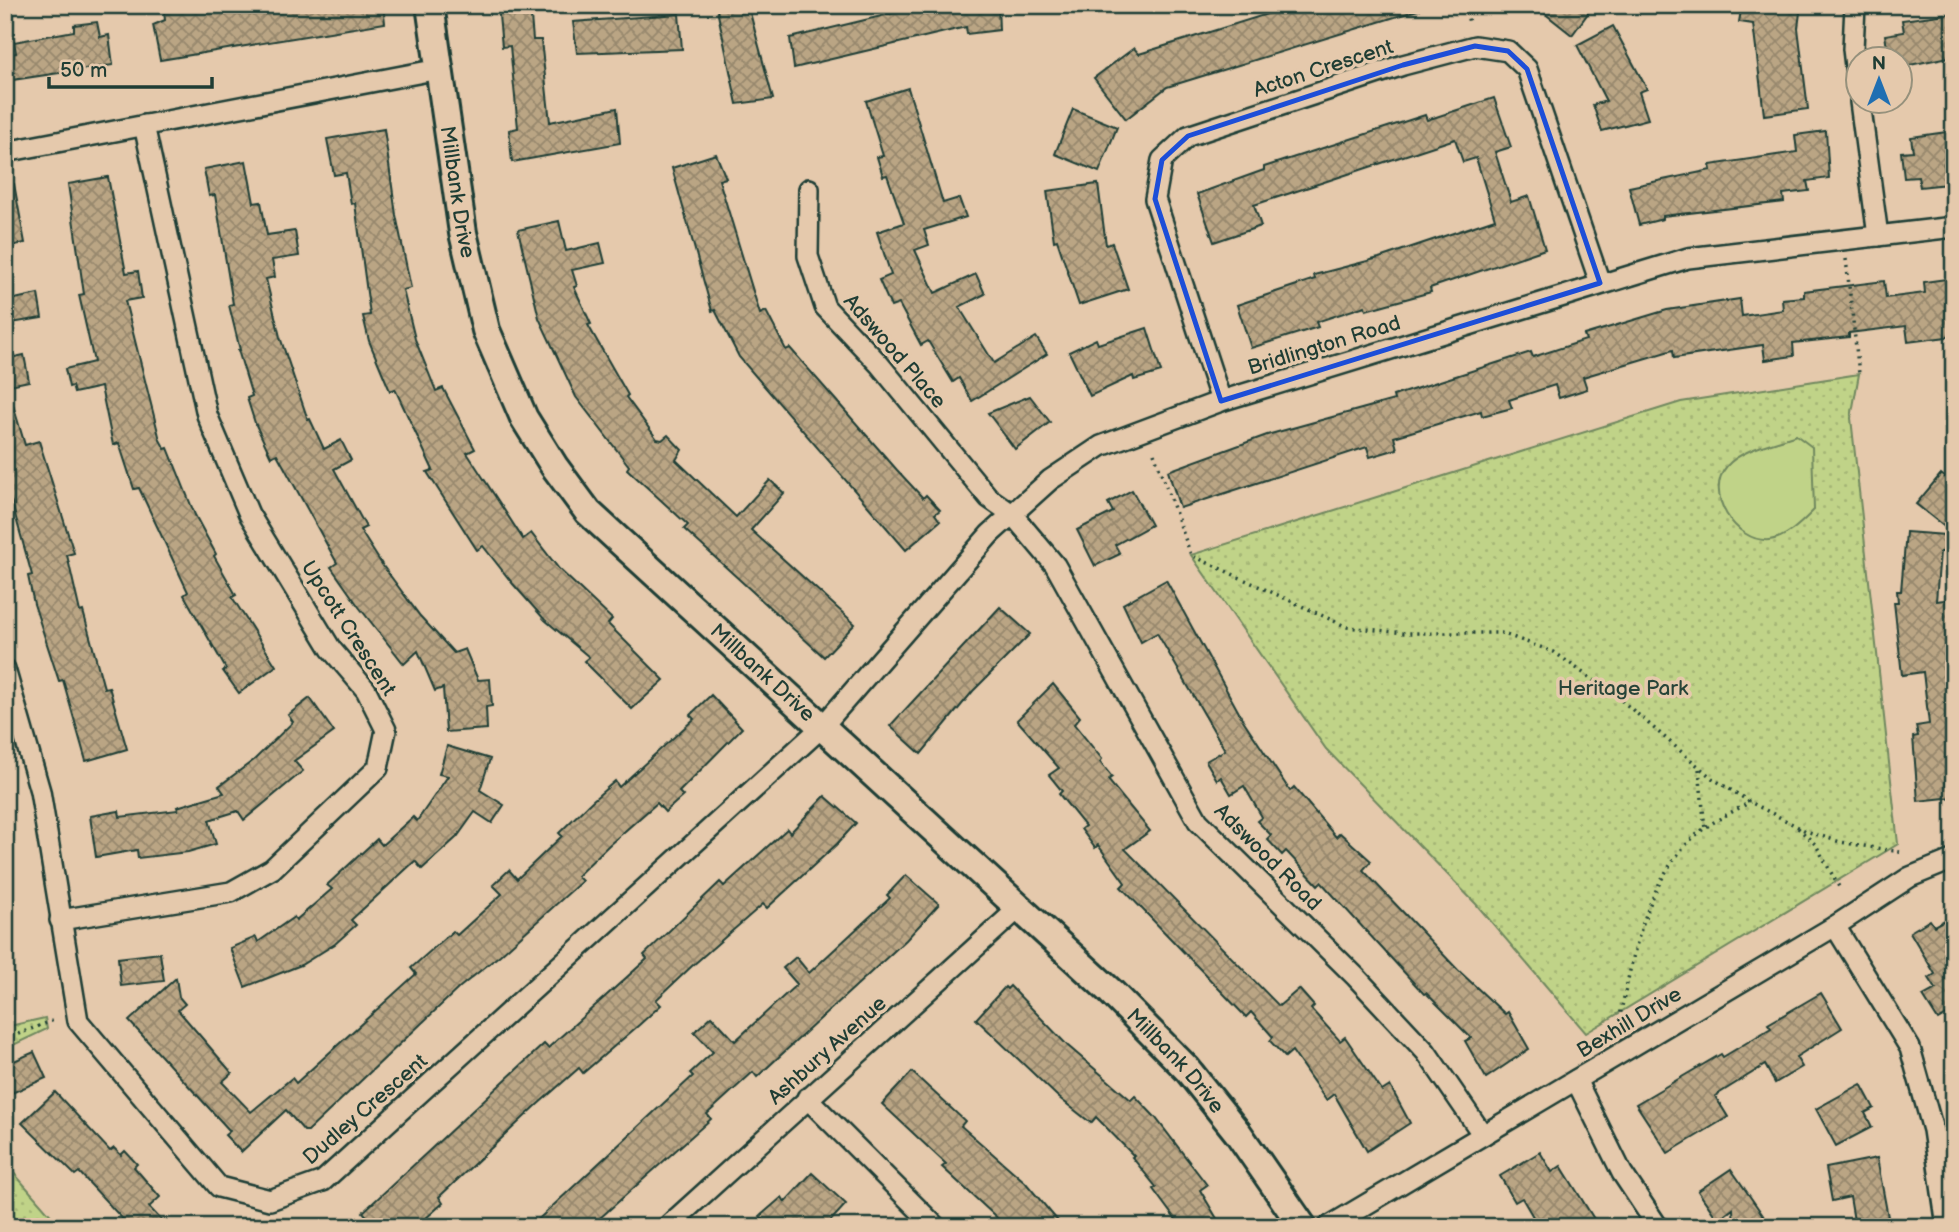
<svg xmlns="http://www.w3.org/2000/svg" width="1959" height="1232" font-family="'Balsamiq Sans',sans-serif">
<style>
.grass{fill:url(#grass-dots);stroke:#70885e;stroke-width:2}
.pitch{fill:#c0d388;stroke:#70885e;stroke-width:2}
.building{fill:url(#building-cross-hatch);stroke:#1f3d34;stroke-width:2}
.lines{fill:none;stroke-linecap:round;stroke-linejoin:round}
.street-casing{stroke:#1f3d34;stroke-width:24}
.secondary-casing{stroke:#1f3d34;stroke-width:32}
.path{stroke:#1f3d34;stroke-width:3.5;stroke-dasharray:2 5;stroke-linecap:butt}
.street{stroke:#e5c9ac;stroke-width:19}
.secondary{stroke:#e5c9ac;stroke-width:26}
.marked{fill:none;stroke:#1d4ed8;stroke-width:5;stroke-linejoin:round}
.labels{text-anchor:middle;stroke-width:7;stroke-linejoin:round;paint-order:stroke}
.street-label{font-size:21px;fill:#1f3d34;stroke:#e5c9ac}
.park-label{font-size:21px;fill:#274438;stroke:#e5c9ac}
</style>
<defs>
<pattern id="grass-dots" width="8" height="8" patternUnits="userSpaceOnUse" patternTransform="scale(1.75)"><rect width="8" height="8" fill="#c0d388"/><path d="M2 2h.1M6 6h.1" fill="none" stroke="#a5b676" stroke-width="1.8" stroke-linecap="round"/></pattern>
<pattern id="building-cross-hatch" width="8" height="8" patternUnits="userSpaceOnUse" patternTransform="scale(1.75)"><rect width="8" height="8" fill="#baa584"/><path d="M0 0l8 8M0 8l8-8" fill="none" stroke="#97886d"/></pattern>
</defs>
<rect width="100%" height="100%" fill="#e5c9ac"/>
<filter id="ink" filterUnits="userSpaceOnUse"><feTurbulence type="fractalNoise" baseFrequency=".0143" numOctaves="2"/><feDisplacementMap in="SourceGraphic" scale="14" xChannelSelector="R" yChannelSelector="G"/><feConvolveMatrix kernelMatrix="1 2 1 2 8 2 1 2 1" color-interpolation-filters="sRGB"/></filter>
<g filter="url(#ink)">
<g class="grass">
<polygon points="1859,374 1851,418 1898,844 1586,1033 1476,904 1326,749 1191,555 1681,402"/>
<polygon points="45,1018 47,1029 5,1049 5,1027"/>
<polygon points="5,1163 61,1227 5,1227"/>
</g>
<path class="pitch" d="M1796 435 1812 447 1814 510C1802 522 1787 538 1769 540 1736 543 1703 493 1727 466 1741 449 1775 443 1796 435Z"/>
<g class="building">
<polygon points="209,5 214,5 216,12 251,5 383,5 385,23 160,60 153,25 165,20 164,12"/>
<polygon points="498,5 530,5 533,40 541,40 550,122 617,108 620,143 512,162 509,130 518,128 510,46 502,47"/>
<polygon points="716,5 748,5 773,99 737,104"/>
<polygon points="927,5 998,5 999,30 967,34 966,27 794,68 790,38"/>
<polygon points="1296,5 1420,5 1421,9 1167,87 1126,119 1094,78 1134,48 1139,54"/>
<polygon points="1534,5 1594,5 1572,35"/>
<polygon points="1742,5 1801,5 1798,28 1808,109 1764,115 1753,24 1739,22"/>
<polygon points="1954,13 1954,56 1900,67 1900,60 1889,60 1885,35 1904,32 1902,20"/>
<polygon points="679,14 682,49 577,53 573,22"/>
<polygon points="97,22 100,37 109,35 113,65 12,80 7,55 16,53 14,42 74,31 74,25"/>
<polygon points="1613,26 1647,89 1639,92 1648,119 1602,131 1593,105 1606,101 1577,45"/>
<polygon points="908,88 943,203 959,198 966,217 924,230 929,245 915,250 935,293 976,274 985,294 959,307 994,363 1036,337 1047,354 972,401 959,378 953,382 928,341 921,345 899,304 891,307 879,280 891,275 877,232 904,223 887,175 883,176 877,157 883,156 866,101"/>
<polygon points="1494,98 1511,147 1495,152 1511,202 1529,196 1545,249 1430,288 1431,292 1366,310 1365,306 1316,322 1318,327 1251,348 1237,305 1315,279 1314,275 1379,258 1495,219 1476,158 1463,162 1455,139 1397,158 1254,205 1261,226 1214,242 1197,194 1264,170 1264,167 1425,115 1427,120"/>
<polygon points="1073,109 1117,127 1099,172 1055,154"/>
<polygon points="384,129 396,215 411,288 403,290 415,339 436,391 443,388 475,449 467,453 523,539 531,533 559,569 612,619 608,624 664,680 632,709 584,661 589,657 545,620 513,584 483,546 477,550 427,472 433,470 395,389 390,391 369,341 363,316 370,315 355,203 351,204 346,173 334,175 327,139"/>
<polygon points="1826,131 1829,178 1807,181 1809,191 1783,194 1784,202 1663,216 1663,219 1639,225 1629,187 1711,170 1710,165 1797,152 1795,135"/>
<polygon points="1954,131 1954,161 1944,163 1947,184 1920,187 1918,177 1904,178 1901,152 1913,151 1911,137"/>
<polygon points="716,154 726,178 719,180 760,314 766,311 786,350 790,348 897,470 923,498 926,495 940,510 935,514 940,521 906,550 739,357 715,310 712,311 672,168"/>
<polygon points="246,161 254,203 261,202 267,235 295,231 299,256 272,260 275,277 266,279 280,337 308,420 310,419 324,449 341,440 351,460 334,469 366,527 360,530 383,566 420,616 454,653 465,649 478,680 490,679 492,706 486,707 487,729 446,732 443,688 435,691 418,651 404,664 359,607 331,567 337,563 277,454 271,457 255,423 247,398 252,396 238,350 240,350 229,305 233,304 215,195 209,196 204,169"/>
<polygon points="108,177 126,273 138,271 142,298 125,301 160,440 165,449 168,448 195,515 216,554 214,556 236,595 232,597 276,666 239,693 223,671 226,669 184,595 188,592 139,488 134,489 119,443 113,445 101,387 74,393 72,386 69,387 65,369 94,362 79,295 84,294 68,184"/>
<polygon points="14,184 25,243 5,247 5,185"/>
<polygon points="1098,184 1106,245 1112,243 1128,289 1079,305 1057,240 1054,241 1047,191"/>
<polygon points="559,221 566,251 600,243 605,263 572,270 577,286 574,287 591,324 588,325 628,395 626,397 657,439 662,440 668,435 682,450 676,460 736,517 770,480 784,493 751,530 855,624 824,657 684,529 688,525 627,469 629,466 576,397 539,318 518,230"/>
<polygon points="1954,278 1954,336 1908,342 1906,326 1849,333 1849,337 1793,343 1794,356 1765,360 1763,345 1674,358 1673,350 1583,377 1587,389 1559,398 1555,385 1509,400 1512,408 1482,416 1481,411 1394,437 1397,449 1370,457 1367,447 1180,508 1168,471 1267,435 1394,400 1393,396 1531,352 1533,357 1586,340 1584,335 1667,310 1740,299 1742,316 1783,310 1782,299 1804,297 1804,291 1884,281 1886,298 1925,293 1924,282"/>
<polygon points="38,294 42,318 5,324 5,301"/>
<polygon points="1147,328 1161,372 1134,380 1133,376 1090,396 1069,352 1096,339 1098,344"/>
<polygon points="24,355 29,381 5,386 5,359"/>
<polygon points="5,395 10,395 25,445 39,441 74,553 67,555 80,612 83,611 104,688 109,687 127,749 86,761 63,680 59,681 34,604 28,576 32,575 5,479"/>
<polygon points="1030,396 1050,422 1015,449 988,413"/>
<polygon points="1941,474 1954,484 1954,513 1948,508 1946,528 1916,504"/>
<polygon points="1132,490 1151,525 1115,545 1120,554 1095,566 1077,530 1113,512 1108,503"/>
<polygon points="1906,532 1945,535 1944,552 1940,552 1936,601 1952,599 1954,615 1954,797 1918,801 1913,737 1918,736 1916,726 1929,724 1923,672 1902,675 1894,602 1898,602 1897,591 1901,591"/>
<polygon points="1166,580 1243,720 1290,791 1294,787 1336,837 1340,833 1371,861 1363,870 1458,970 1505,1014 1508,1012 1529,1049 1486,1078 1465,1041 1471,1038 1426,993 1424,994 1321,882 1318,885 1286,851 1282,855 1267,839 1271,835 1257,821 1262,817 1244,786 1231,794 1221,777 1217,780 1206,761 1225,750 1157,633 1141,642 1123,604"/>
<polygon points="1000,607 1030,634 973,691 921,754 890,726"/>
<polygon points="1053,684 1080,717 1074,724 1102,759 1100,762 1112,777 1108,780 1150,831 1125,849 1279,1006 1299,989 1314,1006 1311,1009 1340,1041 1345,1037 1382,1091 1390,1086 1410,1123 1367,1151 1334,1094 1326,1100 1292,1051 1285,1057 1270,1041 1273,1037 1251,1012 1246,1017 1121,887 1125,883 1098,845 1095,848 1081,829 1085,826 1059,794 1062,791 1049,775 1059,768 1017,720"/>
<polygon points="711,695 742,728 679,792 683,796 665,812 657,803 609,845 577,876 582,881 500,955 460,987 308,1131 304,1131 286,1110 241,1152 225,1135 230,1131 129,1021 176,978 179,997 185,1004 178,1010 232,1073 222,1082 251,1112 292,1078 296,1083 416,974 411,968 453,931 457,935 502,894 493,885 509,870 517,879 562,836 559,833 592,801 615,781 619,787 694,719 690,715"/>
<polygon points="310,698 334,732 294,761 303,771 244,820 238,811 209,820 216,844 188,852 138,858 137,850 96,857 90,816 119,811 120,817 178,810 177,807 224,793 219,786 254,760 293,722 288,715"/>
<polygon points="447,746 490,759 480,790 504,805 492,823 475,812 457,837 422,869 415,861 351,920 356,925 335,944 301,965 245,987 230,948 256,937 258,942 294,917 296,920 332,889 327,885 377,839 382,845 413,817 417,821 448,776 439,774"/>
<polygon points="825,796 856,823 837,844 767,908 763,904 692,966 656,1000 661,1005 639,1025 583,1073 579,1068 537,1105 439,1197 443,1203 416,1227 376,1227 363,1212 544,1044 548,1048 647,959 644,955 720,882 724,886 787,829 790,833"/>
<polygon points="906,875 939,904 906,940 757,1077 753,1072 707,1114 711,1119 590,1227 530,1227 693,1076 690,1073 713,1052 694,1032 712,1016 735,1041 797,984 783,968 796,957 809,973 890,898 887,895"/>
<polygon points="1954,915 1954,949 1945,954 1954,963 1954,1020 1950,1013 1938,1020 1923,996 1936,989 1929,978 1935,974 1910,932 1930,920 1934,926"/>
<polygon points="160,953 164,981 121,986 118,958"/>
<polygon points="1010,986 1068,1046 1131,1100 1135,1096 1155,1117 1207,1185 1200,1190 1222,1227 1181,1227 1153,1189 1156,1187 1132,1157 1134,1156 1096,1117 1091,1123 1058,1097 976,1019 1005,987 1007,989"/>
<polygon points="1821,993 1842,1028 1796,1057 1802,1067 1775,1083 1765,1065 1715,1096 1728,1117 1668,1153 1636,1104 1721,1054 1723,1057 1771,1028 1768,1024"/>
<polygon points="34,1052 46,1078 5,1096 5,1065"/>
<polygon points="912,1072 965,1121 961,1126 1025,1182 1063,1227 1007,1227 942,1167 946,1164 882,1104"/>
<polygon points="1861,1084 1874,1108 1865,1113 1872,1127 1836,1146 1816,1109"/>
<polygon points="55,1092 110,1151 114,1148 121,1155 125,1151 137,1164 134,1167 160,1197 149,1207 168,1227 130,1227 79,1172 75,1175 22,1123"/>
<polygon points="1540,1152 1552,1172 1561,1166 1599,1227 1539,1227 1522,1198 1515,1202 1500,1176"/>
<polygon points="1877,1158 1888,1217 1883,1218 1884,1227 1855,1227 1850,1197 1832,1201 1826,1168"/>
<polygon points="1731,1169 1771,1227 1734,1227 1733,1209 1718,1220 1698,1191"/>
<polygon points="812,1173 846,1204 825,1227 770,1227 760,1216 782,1197 785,1202"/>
</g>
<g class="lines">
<defs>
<g id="street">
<polyline points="1855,5 1853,49 1857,83"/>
<polyline points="1860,102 1878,236"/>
<polyline points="5,152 439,69"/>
<polyline points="809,189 808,256 825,307 879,364 989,498 1012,514 1055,565 1198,821 1356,977 1426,1052 1483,1135"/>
<polyline points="1221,401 1155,199 1162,160 1188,136 1403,65 1475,46 1508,51 1527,69 1600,283"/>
<polyline points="5,669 40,791 78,1021 219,1187 270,1200 323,1181 822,727 990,534 1050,480 1101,446 1221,401 1688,258 1954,227"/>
<polyline points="60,920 231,892 272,869 378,768 386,730 366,690 331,649 249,514 207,415 144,125"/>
<polyline points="1835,926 1910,1048 1933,1130 1947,1227"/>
<polyline points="1576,1080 1622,1173 1658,1227"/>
<polyline points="807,1098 936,1227"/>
<polyline points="667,1227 1019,908"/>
<polyline points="1328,1227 1835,926 1910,877 1954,859"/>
</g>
<g id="secondary">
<path id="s1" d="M430 5 463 233 486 330 524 418 554 466 588 512 1111 992 1187 1069 1238 1133 1303 1227"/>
</g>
</defs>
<use href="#street" class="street-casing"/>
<use href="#secondary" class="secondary-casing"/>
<g class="path">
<polyline points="1465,5 1469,23"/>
<polyline points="1846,259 1859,374"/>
<polyline points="1154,453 1191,555 1347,627 1405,633 1501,633 1554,652 1621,700 1712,778 1750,802 1806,831 1840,842 1900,852"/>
<polyline points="1699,769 1705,829"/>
<polyline points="1798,828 1816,845 1839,887"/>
<path d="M1616 1033C1632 966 1642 884 1695 836 1710 822 1733 812 1750 802"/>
<polyline points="5,1039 52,1021"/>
</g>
<use href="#street" class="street"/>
<use href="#secondary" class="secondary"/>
</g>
</g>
<path class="marked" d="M1475 46 1508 51 1527 69 1600 283 1221 401 1155 199 1162 160 1188 136 1403 65Z"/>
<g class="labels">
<g class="street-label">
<text transform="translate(1323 68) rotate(-18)" y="7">Acton Crescent</text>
<text dy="7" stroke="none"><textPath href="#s1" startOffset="189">Millbank Drive</textPath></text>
<text transform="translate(1324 345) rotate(-17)" y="7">Bridlington Road</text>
<text transform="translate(895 351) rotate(49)" y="7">Adswood Place</text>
<text transform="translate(349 628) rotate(57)" y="7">Upcott Crescent</text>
<text dy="7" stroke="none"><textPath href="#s1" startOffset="777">Millbank Drive</textPath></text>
<text transform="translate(1268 857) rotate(45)" y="7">Adswood Road</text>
<text transform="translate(1629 1022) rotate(-31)" y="7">Bexhill Drive</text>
<text transform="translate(827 1050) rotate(-42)" y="7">Ashbury Avenue</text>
<text dy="7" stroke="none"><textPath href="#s1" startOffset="1344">Millbank Drive</textPath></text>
<text transform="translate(365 1109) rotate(-41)" y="7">Dudley Crescent</text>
</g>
<g class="park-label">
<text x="1623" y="695">Heritage Park</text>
</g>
</g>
<rect width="1959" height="1232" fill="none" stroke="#e5c9ac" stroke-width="28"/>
<rect x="14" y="14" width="1931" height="1204" fill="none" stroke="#1f3d34" stroke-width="2.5" filter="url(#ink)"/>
<g transform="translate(1879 80)"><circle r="33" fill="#e5c9ac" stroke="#96917c" stroke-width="2"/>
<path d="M0-5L12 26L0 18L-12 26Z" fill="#1f6fb2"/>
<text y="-10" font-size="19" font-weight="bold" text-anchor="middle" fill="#1f3d34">N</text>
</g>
<path d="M49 77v10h163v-10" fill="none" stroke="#1f3d34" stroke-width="3.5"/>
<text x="60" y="77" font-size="21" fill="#1f3d34" stroke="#e5c9ac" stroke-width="5" paint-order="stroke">50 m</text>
</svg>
